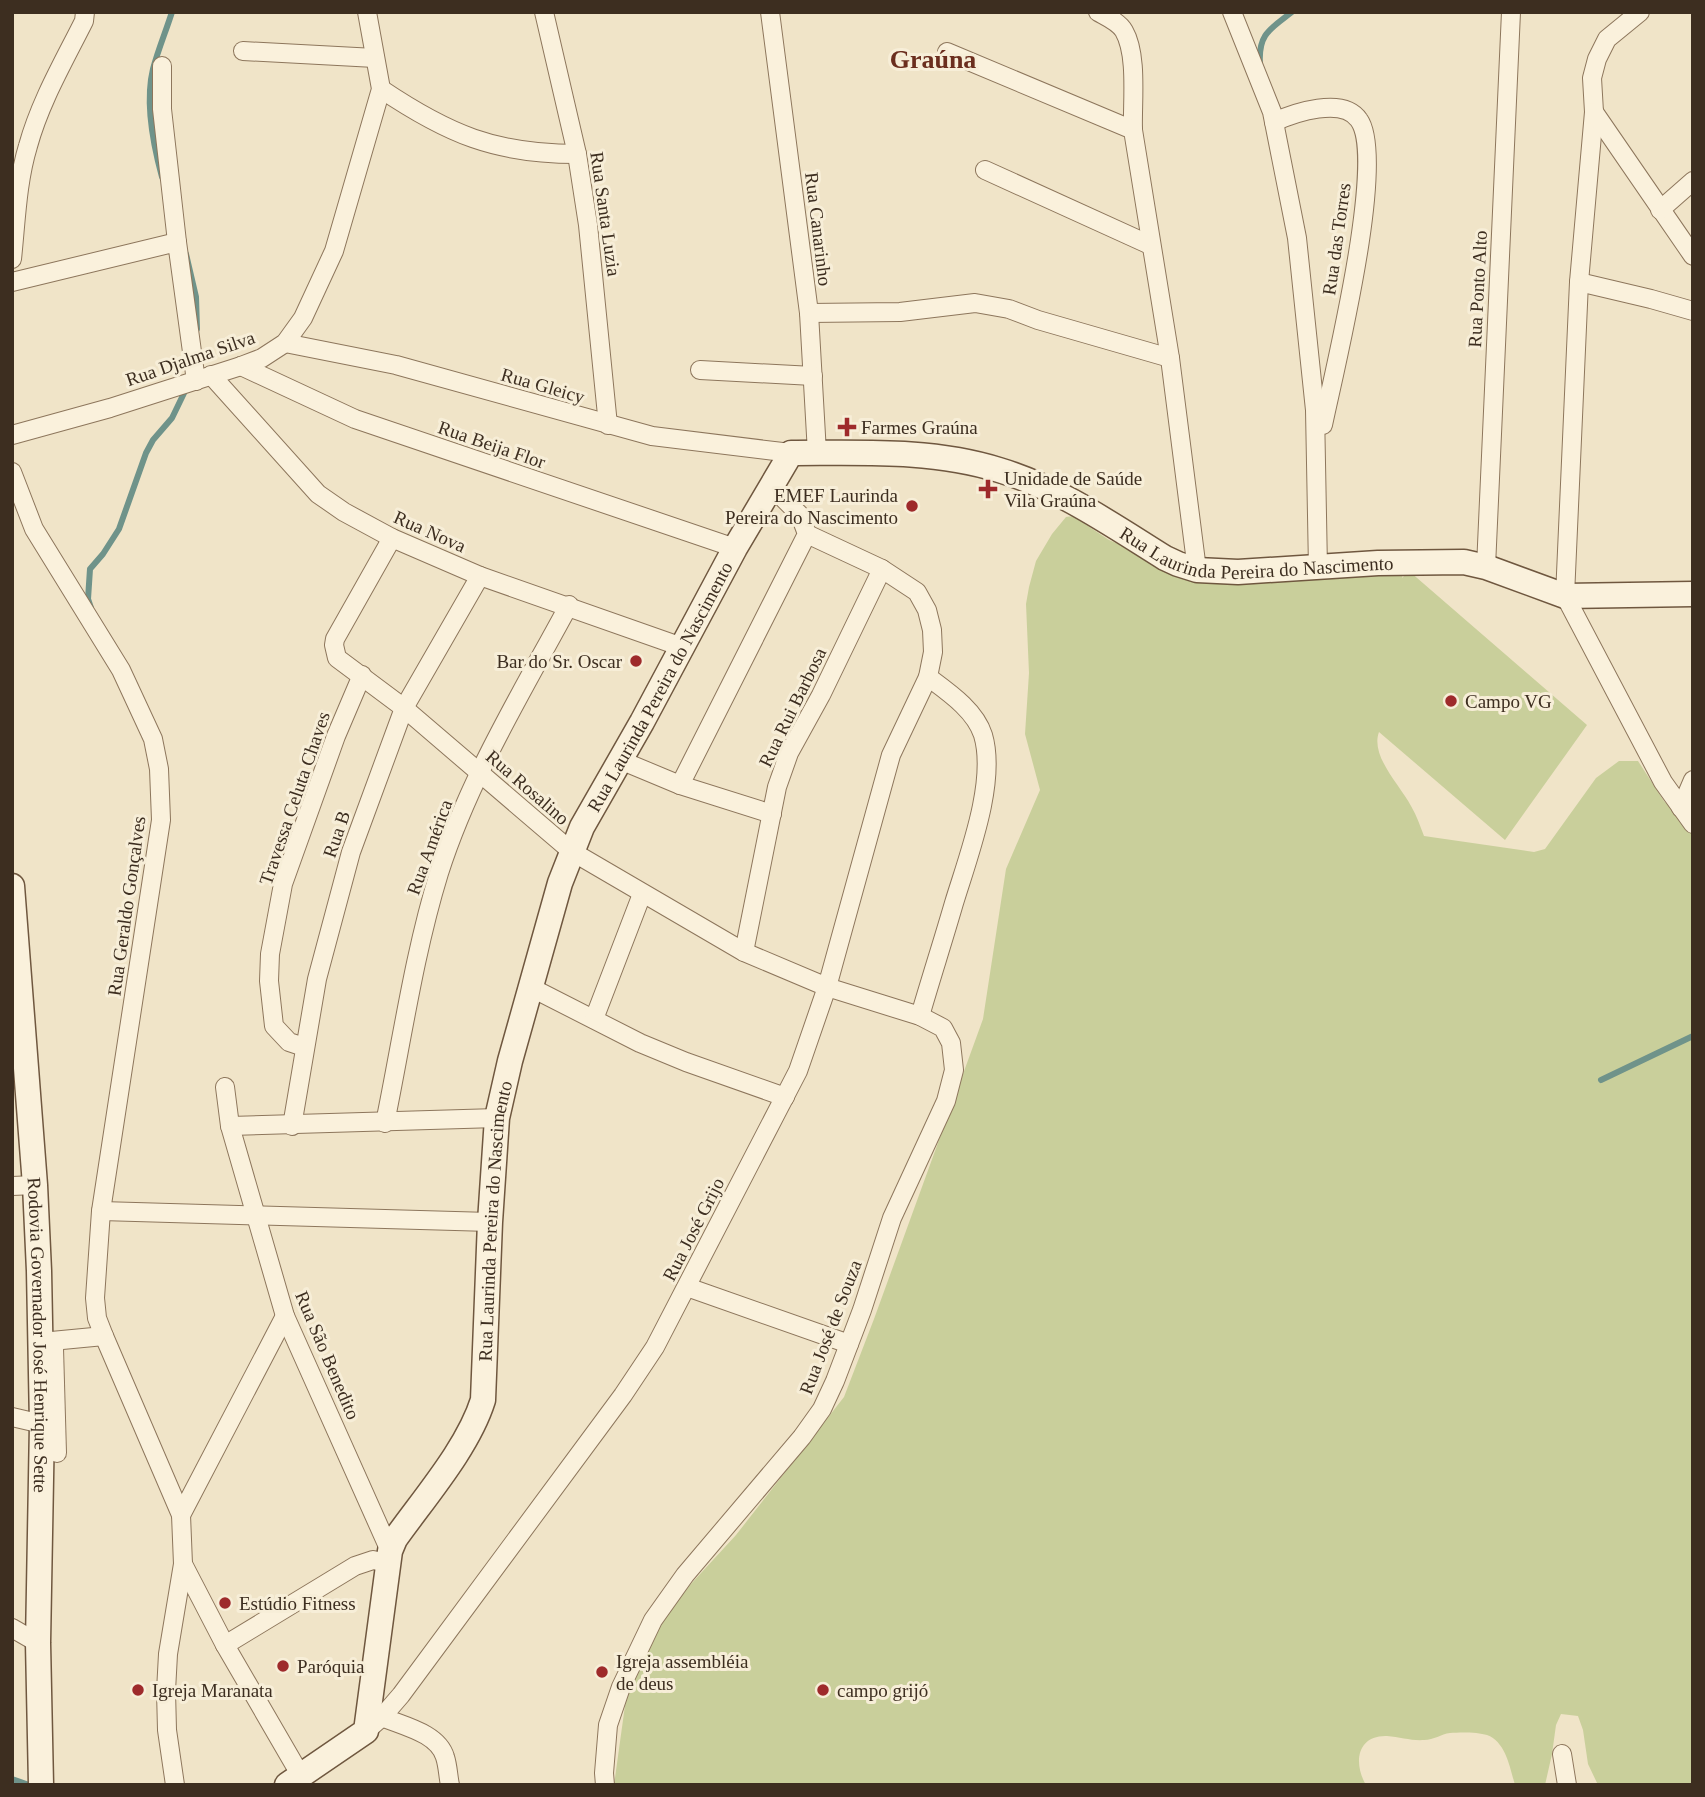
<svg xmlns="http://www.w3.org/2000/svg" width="1705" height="1797" font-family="Georgia,serif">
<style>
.green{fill:#c9cf9b}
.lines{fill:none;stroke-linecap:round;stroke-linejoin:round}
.stream{stroke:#6f938a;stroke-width:6}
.street-casing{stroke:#8d765c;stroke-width:20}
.secondary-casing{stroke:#6f573f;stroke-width:27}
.street{stroke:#faf1dc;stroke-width:18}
.secondary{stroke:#faf1dc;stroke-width:24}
.poi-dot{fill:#9e2a2b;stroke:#f7eed8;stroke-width:2.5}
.labels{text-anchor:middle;stroke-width:6;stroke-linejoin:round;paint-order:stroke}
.street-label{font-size:19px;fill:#3d2e20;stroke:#f7eed8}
.poi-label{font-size:19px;fill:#3d2e20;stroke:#f7eed8;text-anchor:start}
.district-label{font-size:26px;font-weight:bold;fill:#6b2e1e;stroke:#f7eed8}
</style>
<rect width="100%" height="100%" fill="#f0e4c8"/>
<path class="green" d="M1073 516 1109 540 1144 555 1403 573 1402 578 1409 571 1587 725 1505 840 1379 732C1370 756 1400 785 1411 806 1417 816 1420 826 1424 836L1534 852 1545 849 1596 778 1619 761H1638L1664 801 1693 831V1785H1598L1588 1764 1583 1730 1578 1716 1561 1714 1556 1725 1552 1754 1545 1785H1515C1510 1768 1506 1742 1487 1735 1478 1732 1460 1732 1450 1733 1441 1734 1434 1740 1424 1740 1412 1741 1400 1737 1387 1736 1357 1735 1353 1763 1366 1785H614L628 1684 653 1631 690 1585 736 1535 844 1397 874 1319 983 1019 1006 869 1040 790 1025 734 1029 673 1026 604 1029 587 1036 561 1052 534 1066 517Z"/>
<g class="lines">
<g class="stream">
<path d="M1260 64C1258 34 1270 29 1292 12"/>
<path d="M162 177C153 144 145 102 153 69 158 50 166 31 172 12"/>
<polyline points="186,254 196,297 197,329"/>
<polyline points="91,608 88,599 90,569 103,554 119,529 146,453 153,440 172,418 187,387"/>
<polyline points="1601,1080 1693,1036"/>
<polyline points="12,1779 29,1785"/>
</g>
<defs>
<g id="street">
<polyline points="544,12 577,154 588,225 608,425"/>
<polyline points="770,12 809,313 817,453"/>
<path d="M1098 12C1107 17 1119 22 1124 31 1138 55 1132 103 1133 130"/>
<polyline points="1232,12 1272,112 1297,238 1315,410 1318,568"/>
<polyline points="1640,12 1607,39 1597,59 1592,78 1594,112 1579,282 1565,596 1663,782 1693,824"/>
<polyline points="243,51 375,58"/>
<polyline points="947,52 1133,130 1170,358 1197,570"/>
<polyline points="162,66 162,109 177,242"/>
<path d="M381 89C448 134 495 154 577 154"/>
<polyline points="1594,112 1693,256"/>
<path d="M1274 122C1294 113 1343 96 1359 120 1387 159 1334 372 1323 425"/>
<polyline points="985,170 1150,245"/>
<polyline points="1660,210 1693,181"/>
<path d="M12 259C16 222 17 182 28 146 40 102 64 61 84 21L85 12"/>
<polyline points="12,282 177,242 196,381"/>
<polyline points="1579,282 1651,299 1693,311"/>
<polyline points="809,313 900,312 975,303 1009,309 1038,320 1170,358"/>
<polyline points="285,343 396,365 652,436 791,453"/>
<polyline points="241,366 355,419 735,548"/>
<polyline points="700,370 813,376"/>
<polyline points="211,375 318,494 344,512 392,538 480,576 682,647"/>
<polyline points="12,435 110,408 241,366 262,358 285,343 303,318 334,251 381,89 367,12"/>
<polyline points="12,472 34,529 121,670 153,739 159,769 161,820 101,1211 95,1298 97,1318 104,1336 181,1515 183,1564 168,1654 166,1691 167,1730 175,1785"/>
<polyline points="392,538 335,639 334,645 337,658 404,708 571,851 744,952 827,987 920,1016 943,1028 951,1043 954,1070 946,1101 892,1218 862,1310 835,1381 822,1409 802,1437 685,1575 653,1620 621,1687 608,1725 604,1773 605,1785"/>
<polyline points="1486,567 1511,12"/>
<polyline points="620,760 680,785 772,814"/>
<polyline points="680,785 807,534 800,515 772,487"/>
<polyline points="1681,808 1693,780"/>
<polyline points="744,952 777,787 789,753 821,695 882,569"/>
<polyline points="530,987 640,1043 686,1062 785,1097"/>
<path d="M920 1016C931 978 943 941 954 903 968 857 997 782 983 735 975 710 948 692 928 677"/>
<polyline points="594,1019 642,894"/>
<polyline points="304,1047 289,1042 274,1026 269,981 270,954 283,884 336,736 362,675"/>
<polyline points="225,1087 230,1126 285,1316 390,1551"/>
<path d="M385 1123C402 1040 414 954 439 873 469 779 522 692 569 605"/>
<polyline points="230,1126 497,1118"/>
<polyline points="292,1126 317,979 351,852 404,708 480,576"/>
<polyline points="12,1186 35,1185"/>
<polyline points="101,1211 490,1222"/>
<polyline points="687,1287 849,1344"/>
<polyline points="41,1342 104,1336"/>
<polyline points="54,1348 57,1453"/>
<polyline points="12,1417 42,1424"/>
<polyline points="181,1515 285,1316"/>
<polyline points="183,1564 225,1645 301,1776"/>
<polyline points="12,1628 38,1643"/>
<polyline points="225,1645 355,1566 373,1560 388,1563"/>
<path d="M382 1717C403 1726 438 1733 445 1757 448 1766 448 1776 450 1785"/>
<polyline points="366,1731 382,1717 401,1695 623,1395 655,1347 798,1071 827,987 891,755 928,677 933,652 932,630 927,610 917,592 882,569 807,534"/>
<polyline points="1562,1754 1567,1785"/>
</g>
<g id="secondary">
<path id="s1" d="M12 886 35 1185 39 1271 42 1424 38 1643 41 1785"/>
<path id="s2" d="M287 1785 366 1731 390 1551 395 1539C424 1498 468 1448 483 1400L490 1222 497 1118 510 1061 560 883 582 827 642 722 735 548 791 453C860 453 933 449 999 470 1059 488 1112 525 1165 558L1178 564 1197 570 1238 572 1378 563 1464 562 1486 567 1565 596 1693 594"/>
</g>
</defs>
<use href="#street" class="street-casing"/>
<use href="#secondary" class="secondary-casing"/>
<use href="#street" class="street"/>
<use href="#secondary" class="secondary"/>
</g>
<g class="poi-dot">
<path d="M843.5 416.5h7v7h7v7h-7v7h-7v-7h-7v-7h7z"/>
<path d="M984.5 478.5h7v7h7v7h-7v7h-7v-7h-7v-7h7z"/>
<circle cx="912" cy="506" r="7"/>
<circle cx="636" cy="661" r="7"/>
<circle cx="1451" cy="701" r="7"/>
<circle cx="225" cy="1603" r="7"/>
<circle cx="283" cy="1666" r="7"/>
<circle cx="602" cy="1672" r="7"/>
<circle cx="138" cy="1690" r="7"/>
<circle cx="823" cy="1690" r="7"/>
</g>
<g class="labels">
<g class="street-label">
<text transform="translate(606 214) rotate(82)" y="7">Rua Santa Luzia</text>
<text transform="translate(819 229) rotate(83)" y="7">Rua Canarinho</text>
<text transform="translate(1336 239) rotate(-82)" y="7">Rua das Torres</text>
<text transform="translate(1477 289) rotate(-87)" y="7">Rua Ponto Alto</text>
<text transform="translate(190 358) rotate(-19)" y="7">Rua Djalma Silva</text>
<text transform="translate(543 385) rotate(16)" y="7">Rua Gleicy</text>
<text transform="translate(492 444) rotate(19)" y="7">Rua Beija Flor</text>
<text transform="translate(430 531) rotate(24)" y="7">Rua Nova</text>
<text dy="7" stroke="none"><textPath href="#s2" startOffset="1958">Rua Laurinda Pereira do Nascimento</textPath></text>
<text dy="7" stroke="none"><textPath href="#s2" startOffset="1202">Rua Laurinda Pereira do Nascimento</textPath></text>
<text transform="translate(792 707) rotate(-64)" y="7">Rua Rui Barbosa</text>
<text transform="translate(528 787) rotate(41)" y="7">Rua Rosalino</text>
<text transform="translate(294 798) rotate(-71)" y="7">Travessa Celuta Chaves</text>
<text transform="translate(336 834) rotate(-71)" y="7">Rua B</text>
<text transform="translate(429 847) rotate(-70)" y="7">Rua América</text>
<text transform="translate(126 906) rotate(-82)" y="7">Rua Geraldo Gonçalves</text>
<text dy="7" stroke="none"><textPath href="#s2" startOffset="635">Rua Laurinda Pereira do Nascimento</textPath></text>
<text transform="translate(693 1229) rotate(-63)" y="7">Rua José Grijo</text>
<text transform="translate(830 1327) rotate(-69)" y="7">Rua José de Souza</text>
<text dy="7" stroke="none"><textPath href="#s1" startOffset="450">Rodovia Governador José Henrique Sette</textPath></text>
<text transform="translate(328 1355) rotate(67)" y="7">Rua São Benedito</text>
</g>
<g class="poi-label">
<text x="861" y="434">Farmes Graúna</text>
<text x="1004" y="485">Unidade de Saúde<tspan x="1004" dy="22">Vila Graúna</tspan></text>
<text x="898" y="502" text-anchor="end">EMEF Laurinda<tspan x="898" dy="22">Pereira do Nascimento</tspan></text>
<text x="622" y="668" text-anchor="end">Bar do Sr. Oscar</text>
<text x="1465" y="708">Campo VG</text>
<text x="239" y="1610">Estúdio Fitness</text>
<text x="616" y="1668">Igreja assembléia<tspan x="616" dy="22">de deus</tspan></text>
<text x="297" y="1673">Paróquia</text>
<text x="152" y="1697">Igreja Maranata</text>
<text x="837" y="1697">campo grijó</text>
</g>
<g class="district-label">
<text x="933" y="68">Graúna</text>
</g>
</g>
<rect width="1705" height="1797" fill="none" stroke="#3d2e20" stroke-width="28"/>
</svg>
